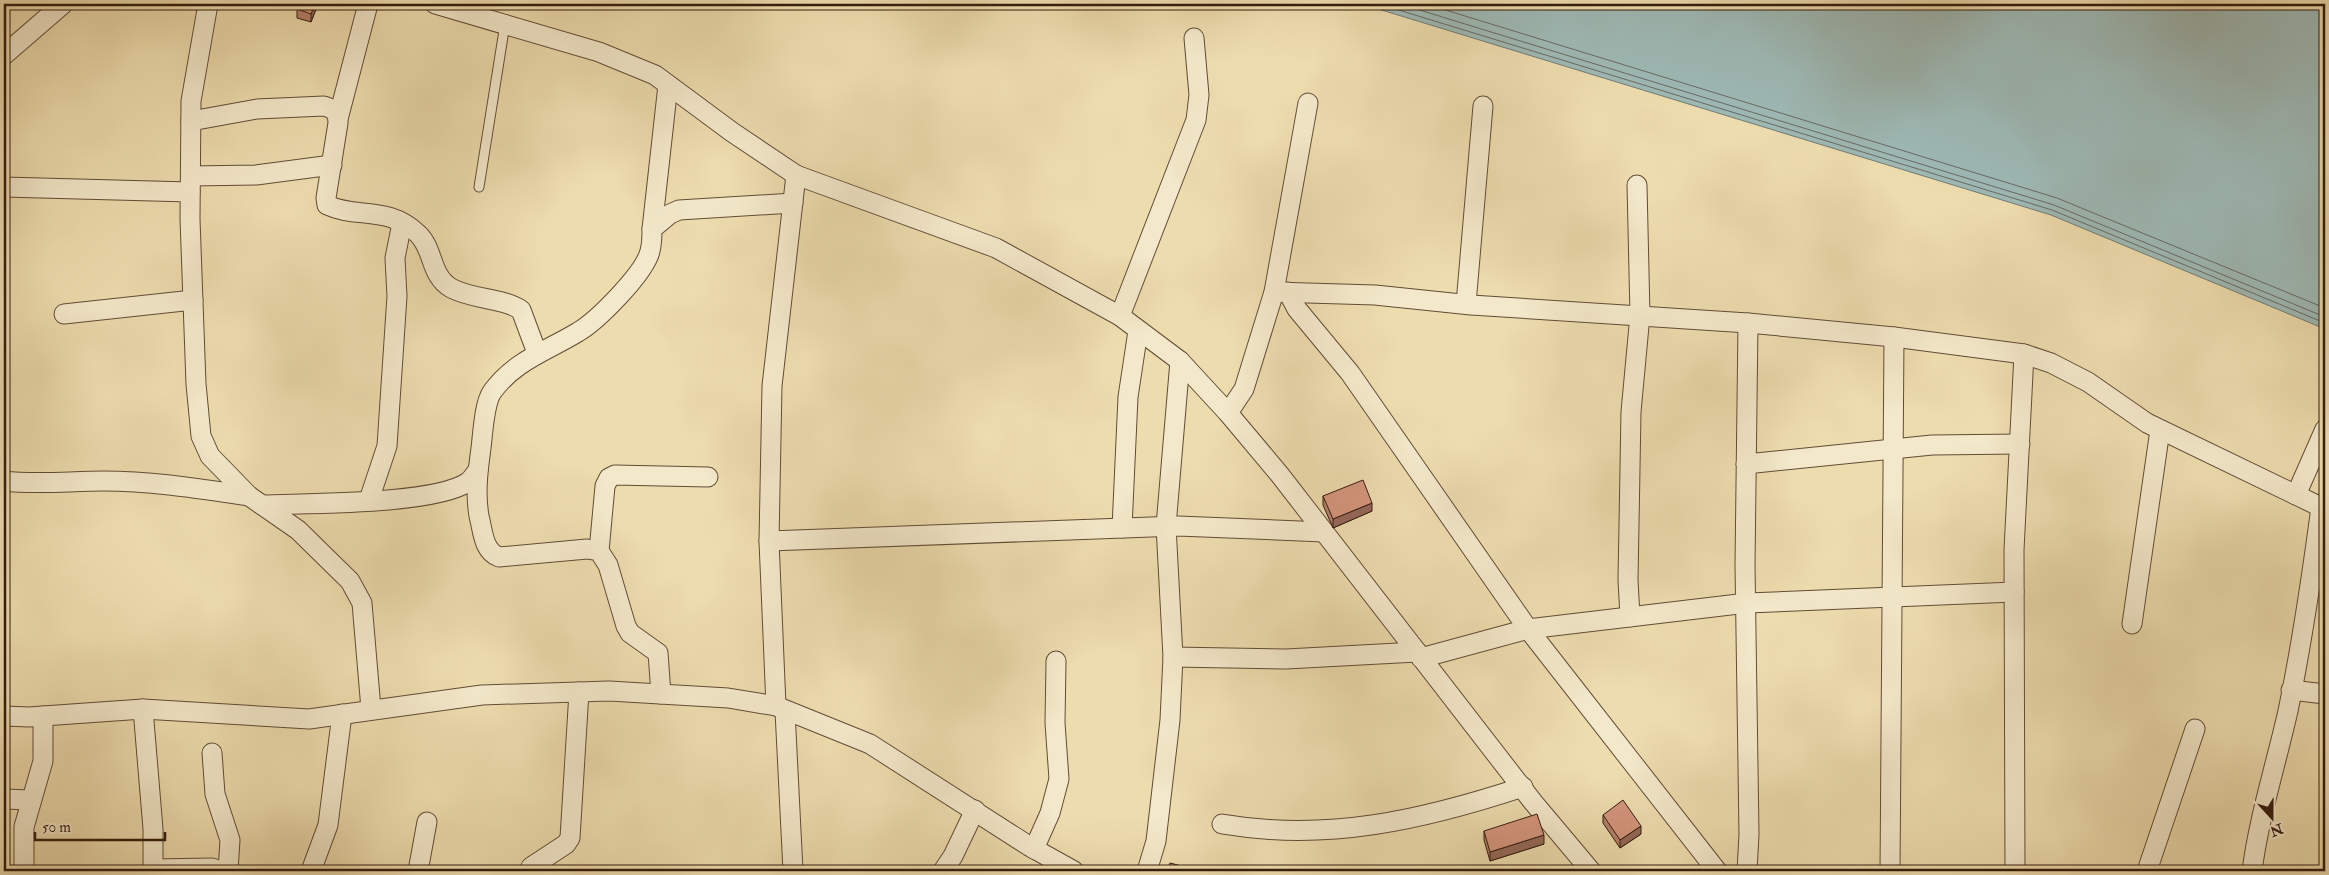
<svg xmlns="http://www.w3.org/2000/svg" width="2329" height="875" font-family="'IM FELL Double Pica',serif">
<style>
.water{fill:#9eb9b5;stroke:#747a72}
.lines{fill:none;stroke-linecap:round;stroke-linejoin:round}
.shore{stroke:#696a62;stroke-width:1}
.service-casing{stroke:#624c36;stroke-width:11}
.minor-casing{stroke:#624c36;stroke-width:21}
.service{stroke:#f3e8ca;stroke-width:9}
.minor{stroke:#f3e8ca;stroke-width:19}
.wall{fill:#b6806c;stroke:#341c0e}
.shaded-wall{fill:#946858;stroke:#341c0e}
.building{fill:#d4957d;stroke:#341c0e}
</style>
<rect width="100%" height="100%" fill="#eddcae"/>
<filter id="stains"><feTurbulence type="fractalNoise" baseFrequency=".004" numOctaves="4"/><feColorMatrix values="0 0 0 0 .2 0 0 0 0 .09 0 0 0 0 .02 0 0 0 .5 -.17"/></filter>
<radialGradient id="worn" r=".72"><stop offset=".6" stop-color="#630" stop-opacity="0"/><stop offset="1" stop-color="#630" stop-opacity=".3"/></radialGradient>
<polygon class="water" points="1362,4 2325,4 2325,329 2051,215"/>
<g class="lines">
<g class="shore">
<polyline points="1379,4 2052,210 2325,323"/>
<polyline points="1400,4 2054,205 2325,317"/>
<polyline points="1426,4 2057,198 2325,308"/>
</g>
<defs>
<polyline id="service" points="479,187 505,24"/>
<g id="minor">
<polyline points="208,4 191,101 190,219 196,384 201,436 210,456 249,496 298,530 350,581 362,603 371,709"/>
<polyline points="435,4 599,52 655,75 732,132 796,175 996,248 1120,316 1180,361 1228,413 1280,475 1533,802 1591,871"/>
<polyline points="4,55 63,4"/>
<polyline points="338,119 368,4"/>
<path d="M191 121 257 109 324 106C334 109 338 112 338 123L326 198 327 205C357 219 388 205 418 234 434 249 430 276 451 288 473 300 501 297 521 310L537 353"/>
<polyline points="191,176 256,175 332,165"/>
<polyline points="4,187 190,192"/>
<polyline points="652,229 668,85"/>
<polyline points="1274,292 1375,295 1471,305 1748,323 1894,337 2024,354 2051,363 2088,382 2147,423 2325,509"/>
<polyline points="1288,292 1297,309 1350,373 1528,629 1717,871"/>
<polyline points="1466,304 1483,106"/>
<polyline points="64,314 193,300"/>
<polyline points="1120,316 1196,120 1199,95 1194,38"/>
<polyline points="1228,413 1244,389 1274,292 1308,103"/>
<polyline points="1746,464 1932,445 2020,444"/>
<path d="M4 481C37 485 70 481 104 481 152 481 201 489 249 496"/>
<polyline points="2296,495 2325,429"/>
<polyline points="369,500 387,446 397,296 395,258 402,223"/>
<path d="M262 505C307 503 434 505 468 482 472 479 475 474 478 470"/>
<polyline points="1122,528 1128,397 1138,331"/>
<polyline points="769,541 1178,526 1324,532"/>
<polyline points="599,551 605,486 609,478 615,475 708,477"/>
<polyline points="1630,617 1628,580 1631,412 1640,315 1637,185"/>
<polyline points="2132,624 2160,430"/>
<polyline points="1173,657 1286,659 1417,652"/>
<polyline points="1421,658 1528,629 1747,603 2014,592"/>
<polyline points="2291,690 2325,694"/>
<path d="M661 694 658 653 630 633 626 626 608 565 599 551 587 549 499 557C483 551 483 531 479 516 475 493 478 470 481 448 483 433 484 404 492 392 514 361 547 351 578 332 597 321 645 273 650 251 652 244 652 236 652 229L670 214 679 210 793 203"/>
<polyline points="776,706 769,541 772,386 796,175"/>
<polyline points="143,709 153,829 153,871"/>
<polyline points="785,711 793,871"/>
<polyline points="4,716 29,717 143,709 309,719 482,695 609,691 728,698 776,706 870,744 1029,846 1074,871"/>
<polyline points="212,753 215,794 230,840 228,871"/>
<polyline points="4,799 30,800"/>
<path d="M1222 824C1327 842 1423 820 1523 787"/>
<polyline points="1034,849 1050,813 1059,779 1055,723 1056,661"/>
<polyline points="531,867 566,844 570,838 579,692"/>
<polyline points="153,869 212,868 220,871"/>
<polyline points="24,871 24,827 43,761 43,716"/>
<polyline points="311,871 328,825 342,714"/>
<polyline points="418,871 427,822"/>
<polyline points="943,871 953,856 975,810"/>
<polyline points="1147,871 1156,841 1170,720 1173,657 1166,526 1180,361"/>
<polyline points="1747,871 1749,834 1745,565 1748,323"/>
<polyline points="1890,871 1894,337"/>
<polyline points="2015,871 2014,550 2024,354"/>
<polyline points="2147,871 2195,729"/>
<path d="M2252 871C2259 817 2276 764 2288 711 2302 643 2312 575 2321 507"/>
</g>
</defs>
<use href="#service" class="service-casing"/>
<use href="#minor" class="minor-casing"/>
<use href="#service" class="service"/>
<use href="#minor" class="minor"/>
</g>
<g class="wall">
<polygon points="318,4 311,22 297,18 297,9"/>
<polygon points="1323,496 1372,511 1333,528 1323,505"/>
<polygon points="1603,815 1641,834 1620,848 1603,823"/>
<polygon points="1484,831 1544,844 1490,861 1484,840"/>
</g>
<g class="shaded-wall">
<polygon points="315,4 318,4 311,22 311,14"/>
<polygon points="1372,503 1372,511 1333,528 1333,519"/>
<polygon points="1641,826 1641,834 1620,848 1620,840"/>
<polygon points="1544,835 1544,844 1490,861 1490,852"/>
</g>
<g class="building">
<polygon points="298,4 315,4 311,14 297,9"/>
<polygon points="1363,480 1372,503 1333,519 1323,496"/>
<polygon points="1623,800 1641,826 1620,840 1603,815"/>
<polygon points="1537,814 1544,835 1490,852 1484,831"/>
<polygon points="1170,863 1193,869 1192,871 1167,871"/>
</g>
<rect width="2329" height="875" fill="none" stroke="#eddcae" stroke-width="20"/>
<rect x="5" y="5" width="2319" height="865" fill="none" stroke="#341c0e" stroke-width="2.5"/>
<rect x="10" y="10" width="2309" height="855" fill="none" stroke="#341c0e"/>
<g transform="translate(2272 818) rotate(159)" stroke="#f3e8ca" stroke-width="4" paint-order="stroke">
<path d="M0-4L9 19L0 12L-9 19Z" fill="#341c0e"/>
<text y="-8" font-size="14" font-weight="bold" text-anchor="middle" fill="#341c0e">N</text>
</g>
<path d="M35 832v8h130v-8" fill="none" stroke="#341c0e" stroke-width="2.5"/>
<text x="42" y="832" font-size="15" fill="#341c0e" stroke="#f3e8ca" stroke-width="4" paint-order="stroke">50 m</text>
<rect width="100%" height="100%" filter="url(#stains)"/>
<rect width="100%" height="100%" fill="url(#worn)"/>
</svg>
